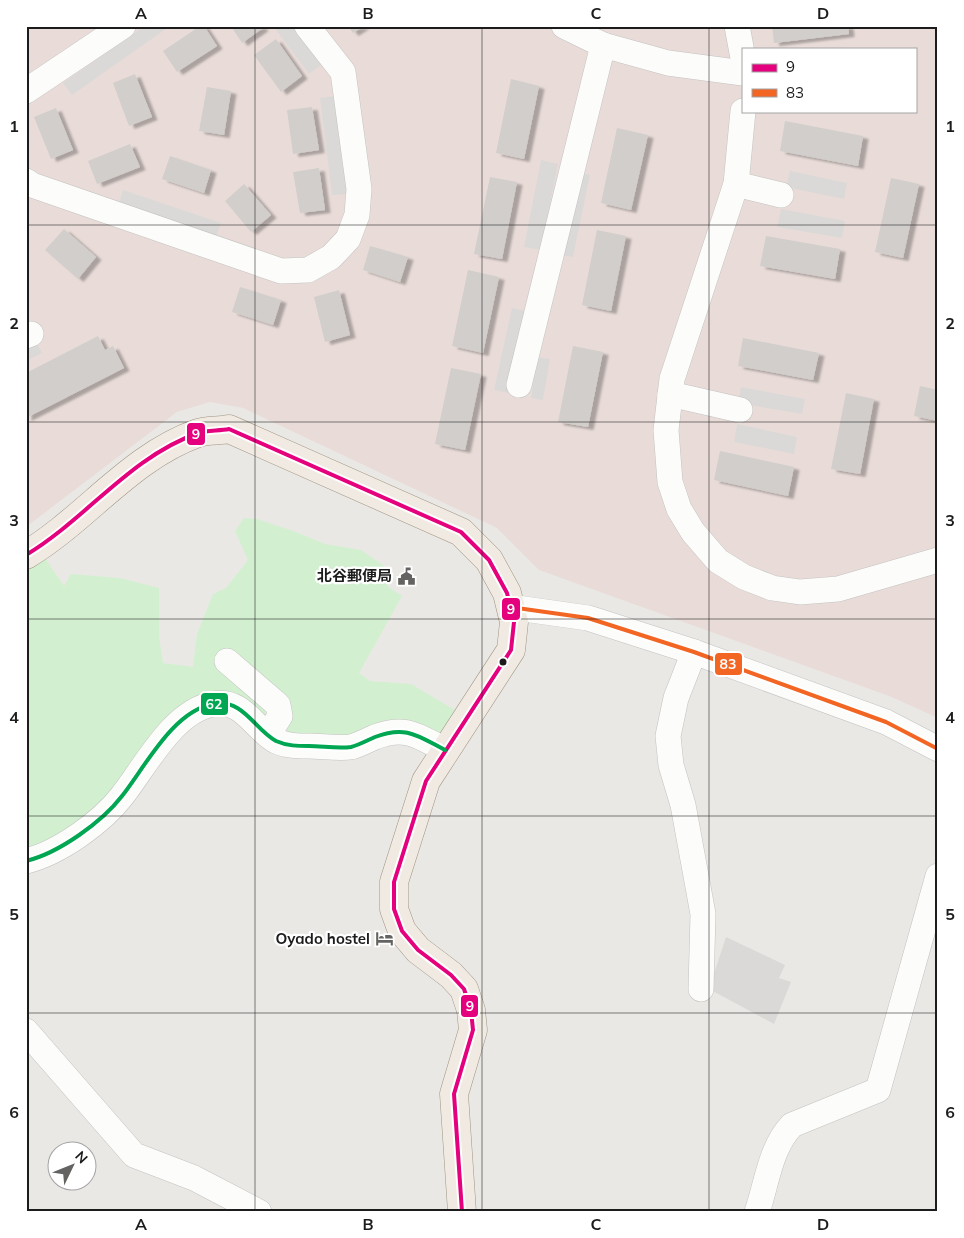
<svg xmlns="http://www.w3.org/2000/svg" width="964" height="1238" font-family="Mulish,'Noto Sans JP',sans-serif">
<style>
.military{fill:#e9dcd8;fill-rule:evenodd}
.park{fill:#d2f0d0}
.parking{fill:#dad9d8}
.building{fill:#d1cecb;filter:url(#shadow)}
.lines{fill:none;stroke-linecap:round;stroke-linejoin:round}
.minor-casing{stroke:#c3c2c1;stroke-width:26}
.major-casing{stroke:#9f9482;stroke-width:29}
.minor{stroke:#fcfcfb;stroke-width:25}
.major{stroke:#f0eae3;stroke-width:28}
.bus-1-casing{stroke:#fff;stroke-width:8}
.bus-2-casing{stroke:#fff;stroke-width:8}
.bus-3-casing{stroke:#fff;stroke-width:8}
.bus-1{stroke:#e5007d;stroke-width:4}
.bus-2{stroke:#f26522;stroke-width:4}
.bus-3{stroke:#00a651;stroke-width:4}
.grid{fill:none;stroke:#1c1c1c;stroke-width:1;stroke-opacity:0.55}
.bus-dot{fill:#1c1c1c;stroke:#fff;stroke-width:2}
.labels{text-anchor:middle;stroke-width:4.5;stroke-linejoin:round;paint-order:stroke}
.poi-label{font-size:15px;font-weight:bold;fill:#1c1c1c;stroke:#fff;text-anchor:end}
.line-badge{stroke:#fff;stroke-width:2}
.badge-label{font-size:14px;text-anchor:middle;font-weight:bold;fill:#fff}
.neatline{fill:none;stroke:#1c1c1c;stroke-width:2}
.grid-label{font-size:16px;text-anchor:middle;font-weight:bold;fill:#1c1c1c}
</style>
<defs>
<filter id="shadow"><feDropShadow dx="5.5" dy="3" stdDeviation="1" flood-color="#0004"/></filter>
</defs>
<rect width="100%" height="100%" fill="#eae8e5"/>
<path class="military" d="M26 26H938V718L889 696 539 570 497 528 243 408 210 402 177 412 26 527ZM743 49H915V111H743Z"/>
<polygon class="park" points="244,518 257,519 296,532 325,544 361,550 393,572 387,586 402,596 359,673 370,681 411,684 465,716 445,750 411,732 298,745 209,705 99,818 26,851 26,558 40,551 64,586 71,574 120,578 159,588 159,637 163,663 193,667 197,634 213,594 226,588 248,560 235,531"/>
<g class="parking">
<polygon points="145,26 170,26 72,95 63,83"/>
<polygon points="273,26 293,26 321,65 309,74"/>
<polygon points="335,96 347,194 332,195 320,98"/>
<polygon points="541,160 558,164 541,250 524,247"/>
<polygon points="790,171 847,183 844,199 786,187"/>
<polygon points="577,172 590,175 573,257 560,255"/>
<polygon points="123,190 221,223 216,237 119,203"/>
<polygon points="781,209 845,221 842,238 777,227"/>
<polygon points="512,308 526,311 508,393 494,390"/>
<polygon points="36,342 42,353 26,361 26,347"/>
<polygon points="537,357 550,359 543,400 531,398"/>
<polygon points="741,387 805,399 802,414 738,403"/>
<polygon points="737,424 797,437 794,454 734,442"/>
<polygon points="726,937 785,965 779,978 791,982 774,1024 709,989"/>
</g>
<g class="building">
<polygon points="200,26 204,26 217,46 177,72 163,51"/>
<polygon points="231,26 261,26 263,28 242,43"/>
<polygon points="348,26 364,26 353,33"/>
<polygon points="772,26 848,26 849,34 774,43"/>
<polygon points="276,39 302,76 281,92 254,55"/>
<polygon points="135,74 152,117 129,126 113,83"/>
<polygon points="511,79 539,86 524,159 496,153"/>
<polygon points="207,87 231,91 224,135 199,131"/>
<polygon points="312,107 319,150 293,154 287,110"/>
<polygon points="56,108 73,150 51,159 34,117"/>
<polygon points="785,121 863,136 858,166 780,151"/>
<polygon points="617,128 648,135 631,210 601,203"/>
<polygon points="130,144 140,167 97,184 88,161"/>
<polygon points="170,156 211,170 204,193 162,179"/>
<polygon points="319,168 325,210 300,213 293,172"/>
<polygon points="490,177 517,182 502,259 474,254"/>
<polygon points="891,178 919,184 903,258 875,252"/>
<polygon points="244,184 271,215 251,232 225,201"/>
<polygon points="64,229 96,257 78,279 45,250"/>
<polygon points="597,230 626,236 611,311 582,305"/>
<polygon points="766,236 840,249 835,279 760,266"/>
<polygon points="370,246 408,257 400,282 363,270"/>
<polygon points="468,270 499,277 483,353 452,346"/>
<polygon points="240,287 281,300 273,325 232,312"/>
<polygon points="339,290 350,335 325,342 314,297"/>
<polygon points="98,336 105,350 113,346 124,368 26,418 26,373"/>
<polygon points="743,338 819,353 813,380 738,366"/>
<polygon points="573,346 603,352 588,427 558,422"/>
<polygon points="451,368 481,374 465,450 435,444"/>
<polygon points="920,386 938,390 938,421 914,416"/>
<polygon points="846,393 874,399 860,474 831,469"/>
<polygon points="720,451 794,467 788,496 714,480"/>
</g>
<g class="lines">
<defs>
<g id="minor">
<polyline points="564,26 603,45 668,63 743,73"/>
<polyline points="737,26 743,58"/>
<polyline points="26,91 123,26"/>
<polyline points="743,111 736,184 672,379 666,430 670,482 679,509 693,532 718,561 744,577 772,588 800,592 838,589 938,560"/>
<polyline points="26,181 32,185 281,271 308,270 331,257 348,239 357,215 359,189 343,72 307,26"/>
<polyline points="736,184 781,195"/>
<polyline points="26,336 31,334"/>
<polyline points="519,385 603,45"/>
<polyline points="670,394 740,410"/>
<polyline points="510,607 588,618 694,652 886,722 938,749"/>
<polyline points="694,652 676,698 668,736 671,765 683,805 703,914 701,989"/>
<polyline points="227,661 278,705 280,716 268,735"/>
<path d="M26 861C59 853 102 822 122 796 145 767 173 711 213 704 243 698 254 729 276 741 287 746 298 746 309 746 322 746 338 749 351 747 359 745 368 740 375 737 406 725 418 736 445 750"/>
<polyline points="26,1031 134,1155 194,1178 259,1212"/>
<path d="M757 1212C767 1183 770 1148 792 1125L878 1090 938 876"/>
</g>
<path id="major" d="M26 555C86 519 130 457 198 433 207 430 219 431 229 429L461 532 489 560 507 593 514 622 511 650 426 781 394 882V909L402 931 418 950 451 975 464 989 471 1010 473 1030 454 1094 462 1212"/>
</defs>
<use href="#minor" class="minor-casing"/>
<use href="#major" class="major-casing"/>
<use href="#minor" class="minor"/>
<use href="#major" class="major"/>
<defs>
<path id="bus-1" d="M26 555C86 519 130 457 198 433 207 430 219 431 229 429L461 532 489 560 507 593 514 622 511 650 426 781 394 882V909L402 931 418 950 451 975 464 989 471 1010 473 1030 454 1094 462 1212"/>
<polyline id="bus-2" points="510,607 588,618 694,652 886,722 938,749"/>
<path id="bus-3" d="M26 861C59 853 102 822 122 796 145 767 173 711 213 704 243 698 254 729 276 741 287 746 298 746 309 746 322 746 338 749 351 747 359 745 368 740 375 737 406 725 418 736 445 750"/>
</defs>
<use href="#bus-1" class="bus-1-casing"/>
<use href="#bus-2" class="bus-2-casing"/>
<use href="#bus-3" class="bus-3-casing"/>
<use href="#bus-1" class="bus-1"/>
<use href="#bus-2" class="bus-2"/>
<use href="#bus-3" class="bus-3"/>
</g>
<path class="grid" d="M255 26V1212M482 26V1212M709 26V1212M26 225H938M26 422H938M26 619H938M26 816H938M26 1013H938"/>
<defs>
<symbol id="civic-bare" viewBox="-9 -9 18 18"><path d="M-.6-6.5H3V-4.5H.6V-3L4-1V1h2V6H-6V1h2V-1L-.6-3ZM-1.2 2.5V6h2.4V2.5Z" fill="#646362" stroke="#fff" stroke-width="2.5" paint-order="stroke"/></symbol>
<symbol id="hotel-bare" viewBox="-9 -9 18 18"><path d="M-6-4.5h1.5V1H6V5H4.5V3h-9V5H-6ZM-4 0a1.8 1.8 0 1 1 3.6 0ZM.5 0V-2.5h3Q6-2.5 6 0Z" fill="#646362" stroke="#fff" stroke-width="2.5" paint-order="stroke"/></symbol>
</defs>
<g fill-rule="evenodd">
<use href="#civic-bare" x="394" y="564" width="25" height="25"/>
<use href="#hotel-bare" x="372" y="926" width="25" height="25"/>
</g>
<circle class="bus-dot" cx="503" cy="662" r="4.5"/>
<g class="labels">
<g class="poi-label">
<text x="392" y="581">北谷郵便局</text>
<text x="370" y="944">Oyado hostel</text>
</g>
</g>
<g class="line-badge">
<rect x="186" y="422" width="20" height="24" rx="5" fill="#e5007d"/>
<rect x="501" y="597" width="20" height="24" rx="5" fill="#e5007d"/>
<rect x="714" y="652" width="29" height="24" rx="5" fill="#f26522"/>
<rect x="200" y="692" width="29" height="24" rx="5" fill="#00a651"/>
<rect x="460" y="994" width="19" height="24" rx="5" fill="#e5007d"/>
</g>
<g class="badge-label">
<text x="196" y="439">9</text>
<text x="511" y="614">9</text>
<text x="728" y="669">83</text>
<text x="214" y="709">62</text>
<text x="470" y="1011">9</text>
</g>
<rect width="964" height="1238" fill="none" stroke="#ffffff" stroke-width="55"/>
<rect x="742" y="48" width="175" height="65" fill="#ffffff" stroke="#a4a4a4"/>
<rect x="752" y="64" width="25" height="8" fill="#e5007d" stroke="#a4a4a4"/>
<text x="786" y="72" font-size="15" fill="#1c1c1c">9</text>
<rect x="752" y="89" width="25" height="8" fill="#f26522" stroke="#a4a4a4"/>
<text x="786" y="98" font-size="15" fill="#1c1c1c">83</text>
<g transform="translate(72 1166) rotate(47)"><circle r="24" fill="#ffffff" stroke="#a4a4a4"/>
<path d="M0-4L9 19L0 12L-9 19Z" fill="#646362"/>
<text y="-8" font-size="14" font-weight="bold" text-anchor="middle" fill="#1c1c1c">N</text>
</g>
<rect x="28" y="28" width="908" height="1182" class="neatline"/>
<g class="grid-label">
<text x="141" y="19">A</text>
<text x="368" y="19">B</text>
<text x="596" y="19">C</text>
<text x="823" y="19">D</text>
<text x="14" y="132">1</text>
<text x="950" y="132">1</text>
<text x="14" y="329">2</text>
<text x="950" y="329">2</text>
<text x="14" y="526">3</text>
<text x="950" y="526">3</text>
<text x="14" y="723">4</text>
<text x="950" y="723">4</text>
<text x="14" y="920">5</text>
<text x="950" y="920">5</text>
<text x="14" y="1118">6</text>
<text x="950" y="1118">6</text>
<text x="141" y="1230">A</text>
<text x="368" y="1230">B</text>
<text x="596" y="1230">C</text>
<text x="823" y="1230">D</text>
</g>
</svg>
